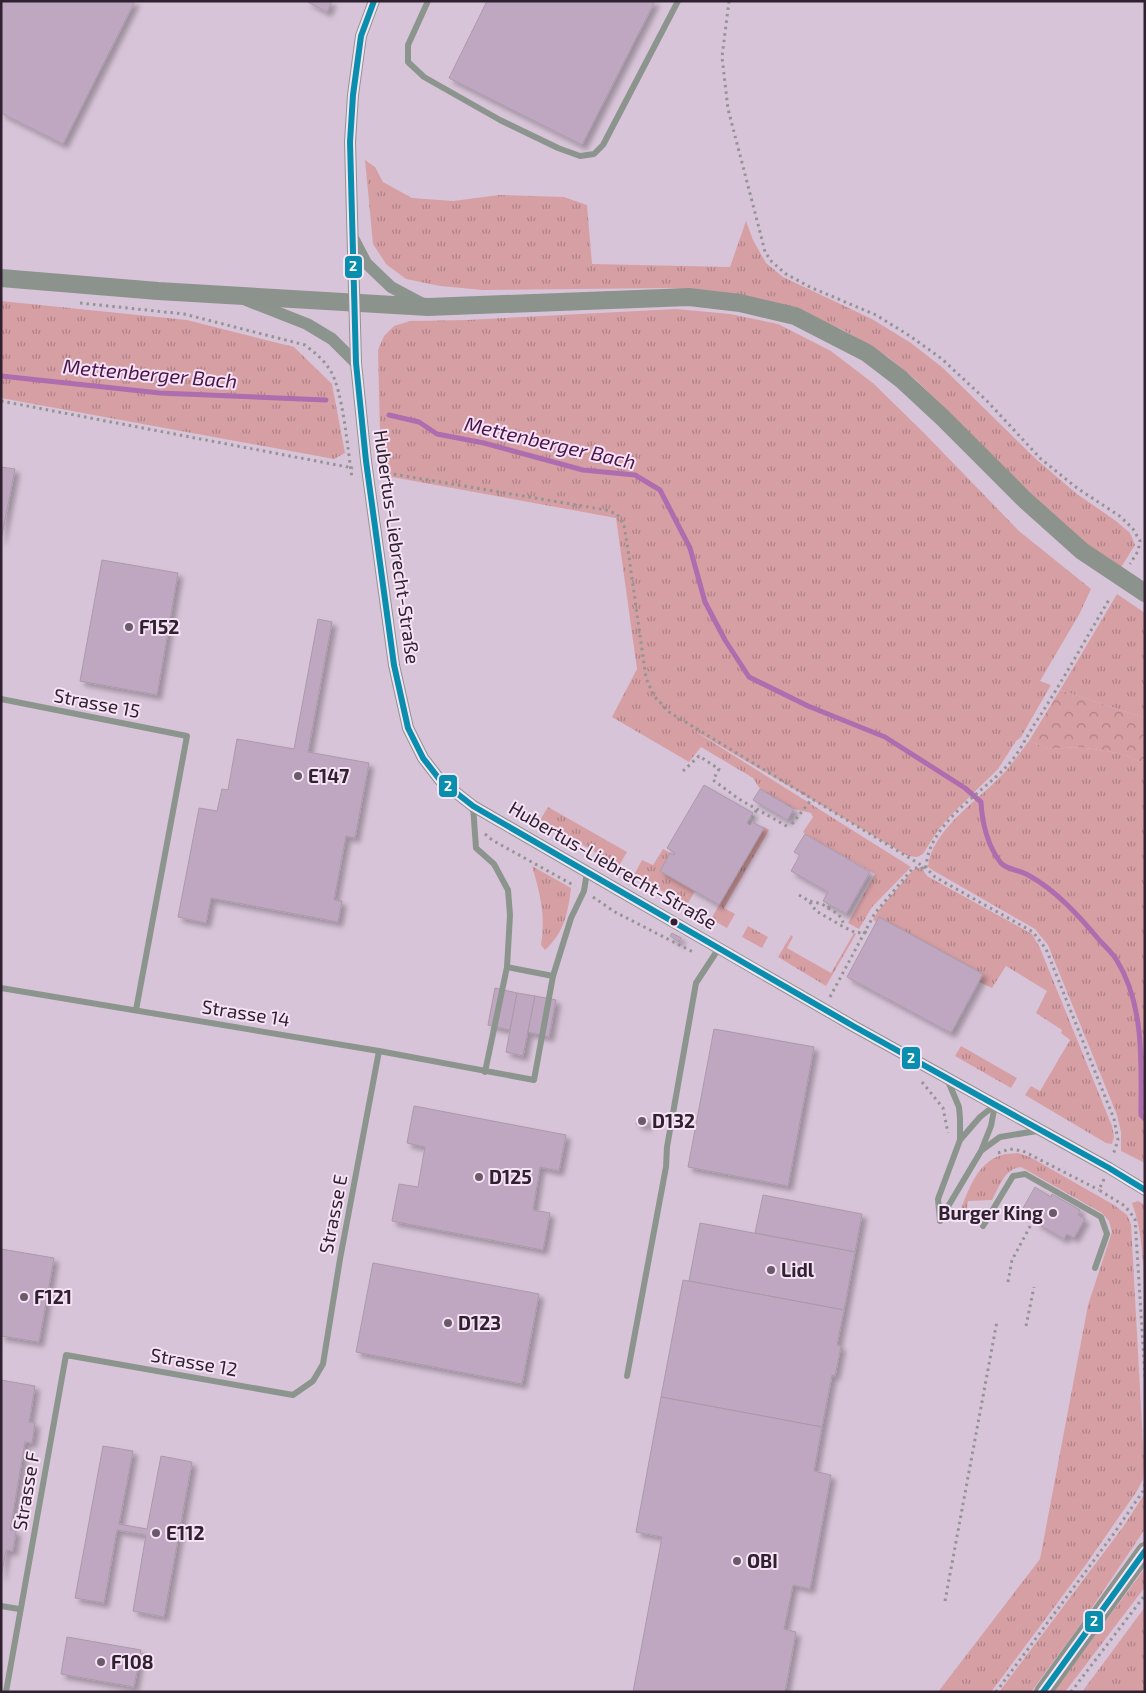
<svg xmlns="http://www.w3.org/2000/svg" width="1146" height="1693" font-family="'Exo 2',sans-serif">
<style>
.grass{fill:url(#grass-tufts)}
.forest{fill:url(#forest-crowns)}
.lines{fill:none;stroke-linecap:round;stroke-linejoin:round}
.stream{stroke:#ad6dae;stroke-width:5}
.building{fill:#c0a7c1;stroke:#a99aa9;filter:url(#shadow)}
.path{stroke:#939494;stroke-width:3;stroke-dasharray:2.5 4;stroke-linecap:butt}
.lane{stroke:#8c958d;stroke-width:6}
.street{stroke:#8c958d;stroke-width:12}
.secondary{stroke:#8c938d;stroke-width:18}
.bus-1-casing{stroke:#f6e3f6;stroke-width:10}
.bus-1{stroke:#098eae;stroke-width:6}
.poi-dot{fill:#6a5a6a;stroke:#f6e3f6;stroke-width:2}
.bus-dot{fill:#2f212f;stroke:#f6e3f6;stroke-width:2}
.labels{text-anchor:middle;stroke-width:4;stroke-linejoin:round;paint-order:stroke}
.street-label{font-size:19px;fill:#2f212f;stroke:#f6e3f6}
.poi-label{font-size:19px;font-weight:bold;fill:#2f212f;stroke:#f6e3f6;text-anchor:start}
.water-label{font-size:20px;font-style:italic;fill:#4a134b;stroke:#f6e3f6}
.line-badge{stroke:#f6e3f6;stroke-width:2}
.badge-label{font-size:14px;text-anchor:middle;font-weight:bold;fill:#fff}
</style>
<defs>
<pattern id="grass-tufts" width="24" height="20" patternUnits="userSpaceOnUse" patternTransform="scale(1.25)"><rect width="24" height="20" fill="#d69fa4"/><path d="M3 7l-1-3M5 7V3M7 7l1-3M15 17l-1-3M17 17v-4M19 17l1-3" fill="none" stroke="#ae8186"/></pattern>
<pattern id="forest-crowns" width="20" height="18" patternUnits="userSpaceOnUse" patternTransform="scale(1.25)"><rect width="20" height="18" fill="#d69fa4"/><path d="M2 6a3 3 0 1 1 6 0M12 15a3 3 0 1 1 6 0" fill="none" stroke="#ae8186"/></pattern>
<filter id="shadow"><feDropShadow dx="4.5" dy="4.5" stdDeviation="2.5" flood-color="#0004"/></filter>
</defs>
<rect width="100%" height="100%" fill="#d8c4d8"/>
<g class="grass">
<polygon points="365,160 375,167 383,182 412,198 453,201 499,195 564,197 587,205 592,264 730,267 746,221 753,240 766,263 783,277 872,319 911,343 943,368 1037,460 1077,494 1116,521 1130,533 1135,545 1120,569 1082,544 915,379 888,357 845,331 816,318 743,296 715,291 671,288 483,290 440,286 406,279 386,264 373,244"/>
<polygon points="1,301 187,320 294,347 332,384 345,453 334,459 1,398"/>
<polygon points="676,309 730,314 778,324 831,351 874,384 924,433 1019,531 1091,589 1080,613 1040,681 1051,685 1021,737 1016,741 998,769 950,816 938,830 923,854 917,857 908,856 690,728 911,867 872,907 859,929 848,923 875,874 805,834 803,832 813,817 811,813 794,809 760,789 753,778 701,747 689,762 612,717 637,669 616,518 381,475 378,350 384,336 394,326 410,321 467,320"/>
<polygon points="1117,594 1145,613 1145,718 1060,690"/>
<path d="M1029 741 1048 749 1080 747 1118 753 1145 763V1163L1121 1151V1132L1117 1115 1048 945 1035 929 934 871 928 867C931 832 974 803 997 780 1009 769 1019 754 1029 741Z"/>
<polygon points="548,807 627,852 619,866 540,820"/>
<polygon points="764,827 769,830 724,908 735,914 727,928 711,919"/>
<polygon points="663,849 670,853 660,871 695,891 687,905 634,875 642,860 653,865"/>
<path d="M532 866 571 888C568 913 564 933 545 950L541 945C546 917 540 893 532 866Z"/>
<polygon points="921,867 927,876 1032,934 1040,948 1112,1126 1114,1137 1112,1144 1106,1143 1025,1095 1031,1086 1040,1091 1070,1040 1061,1033 1062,1030 1036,1013 1047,991 1006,966 992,988 979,982 983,974 873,920 878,911 913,870"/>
<polygon points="748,926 768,937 762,948 742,937"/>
<polygon points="854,933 856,934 826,986 778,957 791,935 793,937 787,948 831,973"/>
<polygon points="961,1046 1017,1078 1011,1088 955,1056"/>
<path d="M1018 1153 1030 1157 1114 1205 1127 1215 1131 1224 1144 1462 1143 1479 1137 1491 1087 1563 991 1692H938L1040 1559 1088 1305 1112 1232 1109 1221 1102 1213 1021 1167C1004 1169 1000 1186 992 1200L968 1201 966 1213 960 1212C968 1191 977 1162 1002 1155 1007 1153 1013 1154 1018 1153Z"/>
<path d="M1138 1201 1145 1205V1306C1143 1272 1144 1235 1132 1203Z"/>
<polygon points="1145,1493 1145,1529 1083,1621 1031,1692 999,1692 1123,1527"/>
<polygon points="1145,1568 1145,1587 1065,1692 1053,1692"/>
<polygon points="1145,1607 1145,1688 1143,1692 1082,1692"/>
</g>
<polygon class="forest" points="1060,690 1145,718 1145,763 1118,753 1080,747 1048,749 1029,741"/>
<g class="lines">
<g class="stream">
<polyline points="1,376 160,393 326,400"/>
<path d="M389 415 419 422 437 434 484 443 583 470 635 475 660 490 690 548 705 602 725 640 749 677 808 706 885 737 965 788 981 802C982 823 988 847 1001 863 1007 870 1020 870 1028 875 1056 890 1080 917 1101 942 1106 947 1112 953 1116 959 1145 1005 1141 1063 1141 1115L1145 1119"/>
</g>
</g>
<g class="building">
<polygon points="1,1 135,1 63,144 1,113"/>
<polygon points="306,1 332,1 327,12"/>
<polygon points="487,1 655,1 582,145 449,78"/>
<polygon points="1,467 15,469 1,540"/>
<polygon points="102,560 178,573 157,695 80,681"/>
<polygon points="318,619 332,622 308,752 369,763 355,838 346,836 334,900 342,901 338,922 211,898 206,923 178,917 199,808 217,811 222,789 228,790 237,739 294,749"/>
<polygon points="704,785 753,813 747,823 750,825 752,822 764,828 719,905 660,871 670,853 674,855 675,853 667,848"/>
<polygon points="760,789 794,809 787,820 753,800"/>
<polygon points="805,834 870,872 846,914 823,901 828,892 791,871 800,855 794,852"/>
<polygon points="879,917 983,974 951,1033 847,977"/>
<polygon points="672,933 681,938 679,942 670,936"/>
<polygon points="495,988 517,993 510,1030 488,1025"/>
<polygon points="517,993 535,996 523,1056 506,1052"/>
<polygon points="535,996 556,1000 549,1037 528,1032"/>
<polygon points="714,1029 814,1047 788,1186 688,1167"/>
<polygon points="414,1106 566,1135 559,1171 540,1167 533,1210 550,1213 543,1250 392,1221 399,1184 418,1187 425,1147 407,1143"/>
<polygon points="638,1117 648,1119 647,1126 636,1124"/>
<polygon points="1035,1187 1051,1197 1052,1194 1080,1210 1078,1215 1085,1219 1074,1238 1067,1234 1064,1239 1036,1223 1038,1219 1022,1210"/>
<polygon points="763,1195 862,1214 855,1252 755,1233"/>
<polygon points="700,1223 855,1252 844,1310 689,1281"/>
<polygon points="1,1249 54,1258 39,1342 1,1336"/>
<polygon points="373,1263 539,1294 522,1384 356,1352"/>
<polygon points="683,1280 844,1310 837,1345 841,1346 835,1376 832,1375 822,1427 661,1397"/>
<polygon points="1,1380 35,1386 29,1422 35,1423 32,1443 25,1442 10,1530 16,1531 13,1551 6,1550 1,1577"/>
<polygon points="661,1397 822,1427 814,1471 831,1475 810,1589 793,1585 784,1629 796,1632 785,1692 633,1692 662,1537 636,1532"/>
<polygon points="103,1446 133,1451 119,1524 147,1529 161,1456 192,1462 164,1617 133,1611 146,1535 117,1530 104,1603 75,1598"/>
<polygon points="67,1637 141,1650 134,1687 61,1674"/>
</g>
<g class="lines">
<g class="path">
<polyline points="729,1 722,57 728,109 759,228 765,252 772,262 786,274 810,287 876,315 910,336 942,359 987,401 1041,459 1077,488 1121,517 1133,529 1140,541 1138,551 1130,564"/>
<path d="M80 303 184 314 305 345C315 353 324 360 330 370 343 389 348 453 352 478"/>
<polyline points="1,401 353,468"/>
<polyline points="381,472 606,510 617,514 624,525 627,543 646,678 654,696 669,712 926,868 935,877 1033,932 1046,949 1114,1119 1118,1140 1113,1155"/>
<polyline points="683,771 699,756 719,769 713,780 739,799 790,828"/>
<polyline points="749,824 757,809"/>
<polyline points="792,824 811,800"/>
<polyline points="485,834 492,840 575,886"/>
<path d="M926 868C928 824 980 795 1007 766 1018 755 1026 738 1034 725 1061 684 1085 640 1110 598"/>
<polyline points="799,895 809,901 816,911 842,926 856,933 865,932 870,935"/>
<polyline points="593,897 615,912 695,953"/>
<polyline points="810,901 822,904 828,908 830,905"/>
<path d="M828 908C837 913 842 916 844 926"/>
<polyline points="830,997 875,913 913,868 925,868"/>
<polyline points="922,1082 943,1108 948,1133"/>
<polyline points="998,1153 1010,1149 1023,1151 1099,1190"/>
<polyline points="1104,1179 1099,1190 1125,1206 1135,1219 1145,1377"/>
<polyline points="1008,1282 1012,1260 1033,1221"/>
<polyline points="1026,1326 1034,1287"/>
<polyline points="945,1601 997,1321"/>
<polyline points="996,1692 1115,1532 1143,1491 1145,1484"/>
<polyline points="1071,1692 1145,1595"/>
</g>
<g class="lane">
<polyline points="428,1 408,45 408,62 424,77 500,120 558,148 580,156 594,154 603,145 678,1"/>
<polyline points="1,699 187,736 136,1010"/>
<polyline points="473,806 476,848 494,864 508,890 510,915 507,967 485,1072"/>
<polyline points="507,967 553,976"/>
<polyline points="1,988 379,1051 534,1080 553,976 571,918 584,891 587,872"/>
<polyline points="960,1140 980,1117 995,1105"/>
<polyline points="982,1150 1000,1137 1037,1131"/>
<polyline points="940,1220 981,1151 991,1126 995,1105"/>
<polyline points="940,1221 938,1199 960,1140 960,1118 959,1107 948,1081"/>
<polyline points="983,1226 1013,1176 1025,1174 1101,1217 1107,1234 1095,1268"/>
<polyline points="627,1376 666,1167 667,1147 696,983 719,948"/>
<polyline points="1,1606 19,1609"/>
<polyline points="6,1692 66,1355 293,1395 313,1381 323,1364 340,1259 379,1051"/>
</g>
<g class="street">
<polyline points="374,1 361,36 353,95 350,142 356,363 366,461 394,665 408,728 423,758 440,780 473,806 855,1027 1109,1168 1145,1190"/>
<polyline points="354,240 366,263 391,287 423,304"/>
<polyline points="246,300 307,324 332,339 356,363"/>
</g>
<g class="secondary">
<polyline points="1,278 158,291 428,307 689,297 740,303 795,316 867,353 901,379 943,418 1025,500 1082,551 1145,593"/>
<polyline points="1043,1692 1145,1551"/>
</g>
<defs>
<g id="bus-1">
<polyline points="374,1 361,36 353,95 350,142 356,363 366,461 394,665 408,728 423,758 440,780 473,806 855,1027 1109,1168 1145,1190"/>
<polyline points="1043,1692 1145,1551"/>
</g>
</defs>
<use href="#bus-1" class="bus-1-casing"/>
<use href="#bus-1" class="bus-1"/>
</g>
<g class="poi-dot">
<circle cx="129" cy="627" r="5"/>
<circle cx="298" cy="776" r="5"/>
<circle cx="642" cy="1121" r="5"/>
<circle cx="479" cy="1177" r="5"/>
<circle cx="1053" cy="1213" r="5"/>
<circle cx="771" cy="1270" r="5"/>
<circle cx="24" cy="1297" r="5"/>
<circle cx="448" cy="1323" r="5"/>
<circle cx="156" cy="1533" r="5"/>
<circle cx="737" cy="1561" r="5"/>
<circle cx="101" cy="1662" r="5"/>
</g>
<circle class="bus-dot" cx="674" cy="922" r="4.5"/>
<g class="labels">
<g class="street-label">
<text transform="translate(397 547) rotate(82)" y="7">Hubertus-Liebrecht-Straße</text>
<text transform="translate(97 703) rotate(11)" y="7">Strasse 15</text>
<text transform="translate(613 865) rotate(30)" y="7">Hubertus-Liebrecht-Straße</text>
<text transform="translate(246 1013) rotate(9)" y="7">Strasse 14</text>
<text transform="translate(333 1214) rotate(-79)" y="7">Strasse E</text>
<text transform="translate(194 1362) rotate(10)" y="7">Strasse 12</text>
<text transform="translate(26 1491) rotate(-80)" y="7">Strasse F</text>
</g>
<g class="poi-label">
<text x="139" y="634">F152</text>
<text x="308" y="783">E147</text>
<text x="652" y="1128">D132</text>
<text x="489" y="1184">D125</text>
<text x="1043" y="1220" text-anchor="end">Burger King</text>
<text x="781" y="1277">Lidl</text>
<text x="34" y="1304">F121</text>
<text x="458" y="1330">D123</text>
<text x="166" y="1540">E112</text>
<text x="747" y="1568">OBI</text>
<text x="111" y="1669">F108</text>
</g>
<g class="water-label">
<text transform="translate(150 374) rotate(5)" y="7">Mettenberger Bach</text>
<text transform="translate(550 443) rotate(13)" y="7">Mettenberger Bach</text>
</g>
</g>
<g class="line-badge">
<rect x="344" y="255" width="19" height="24" rx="5" fill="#098eae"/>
<rect x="438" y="774" width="20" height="24" rx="5" fill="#098eae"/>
<rect x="901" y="1046" width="20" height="24" rx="5" fill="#098eae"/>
<rect x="1084" y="1610" width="20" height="23" rx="5" fill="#098eae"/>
</g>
<g class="badge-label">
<text x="353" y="271">2</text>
<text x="448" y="791">2</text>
<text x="911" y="1063">2</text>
<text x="1094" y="1626">2</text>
</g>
<rect width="1146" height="1693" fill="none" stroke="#2f212f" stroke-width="5"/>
</svg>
